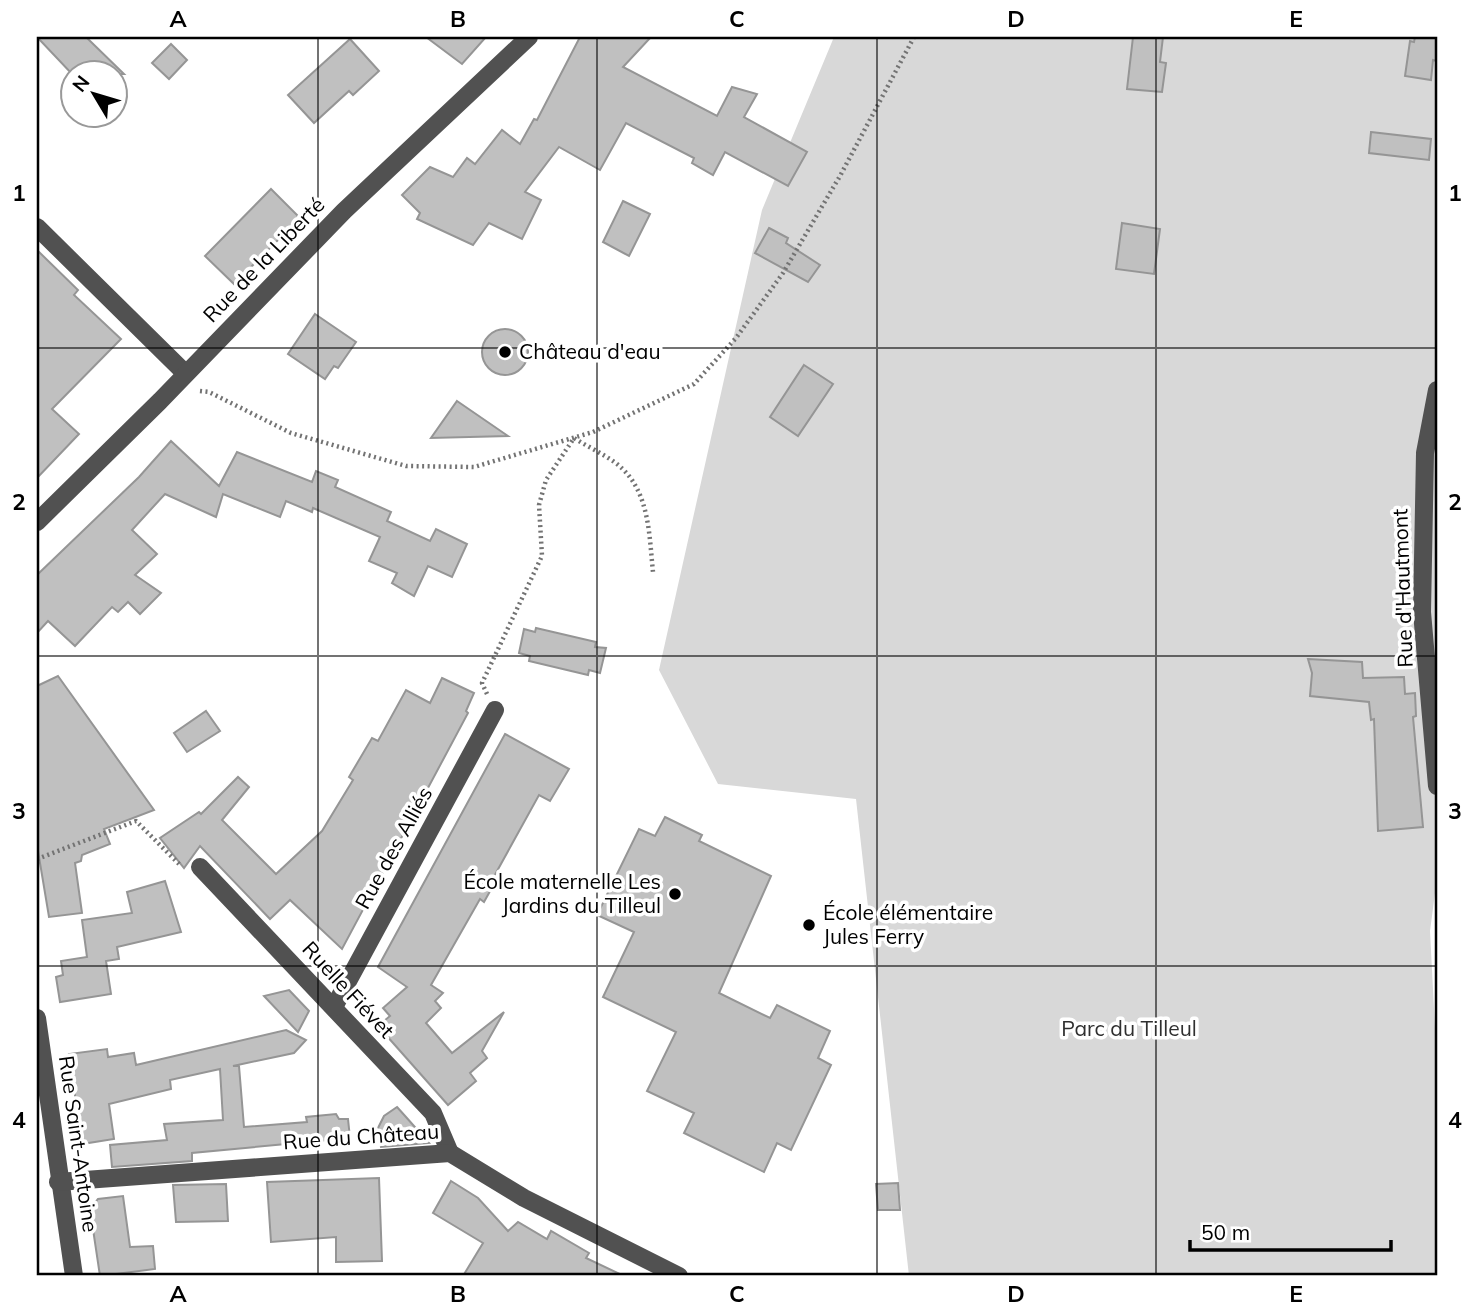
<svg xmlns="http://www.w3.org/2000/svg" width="1474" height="1313" font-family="Mulish,sans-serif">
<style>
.green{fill:#d8d8d8}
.building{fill:#c0c0c0;stroke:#959595;stroke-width:2}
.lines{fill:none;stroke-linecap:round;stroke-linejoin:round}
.path{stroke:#737373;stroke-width:4.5;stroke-dasharray:2 3.5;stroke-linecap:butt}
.minor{stroke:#515151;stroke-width:18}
.grid{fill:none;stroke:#000;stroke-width:2;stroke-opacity:0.55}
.poi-dot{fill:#000;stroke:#fff;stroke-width:2.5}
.labels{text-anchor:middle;stroke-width:7;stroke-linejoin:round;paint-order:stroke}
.street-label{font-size:21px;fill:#000;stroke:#fff}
.poi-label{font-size:21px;fill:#000;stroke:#fff;text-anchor:start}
.park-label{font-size:21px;fill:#2f2f2f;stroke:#fff}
.neatline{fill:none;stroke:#000;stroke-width:2.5}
.grid-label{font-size:23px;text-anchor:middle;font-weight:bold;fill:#000}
</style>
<rect width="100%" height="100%" fill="#fff"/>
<polygon class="green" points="834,37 1437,37 1437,878 1430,931 1437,1067 1437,1276 909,1276 856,799 718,784 659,670 762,210"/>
<g class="building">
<polygon points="37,37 86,37 124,74 72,74"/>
<polygon points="426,37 486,37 462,64"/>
<polygon points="580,37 651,37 623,67 717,116 732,87 757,94 744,117 807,152 788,186 725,152 713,175 692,163 694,158 626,123 600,170 559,147 525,192 541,200 522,239 489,223 473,245 417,219 420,213 402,195 430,167 453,177 467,158 475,164 502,130 520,144 534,119 537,120"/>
<polygon points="1133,37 1163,37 1160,62 1166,63 1162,92 1127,89"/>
<polygon points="1415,37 1437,37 1437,61 1433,60 1431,80 1405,76 1410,41 1414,42"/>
<polygon points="350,39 379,71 353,95 349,91 314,123 288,95"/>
<polygon points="171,44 187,60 169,79 152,63"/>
<polygon points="1371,132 1431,139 1429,160 1369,153"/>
<polygon points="271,189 300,218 234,284 205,256"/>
<polygon points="623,201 650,214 629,256 603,242"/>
<polygon points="1122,223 1160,229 1154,274 1116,269"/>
<polygon points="769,228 788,238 786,243 820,265 808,282 755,253"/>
<polygon points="37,250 78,290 74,295 121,339 52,409 79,434 37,478"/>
<polygon points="315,314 356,342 338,368 334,366 325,379 288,354"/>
<circle cx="505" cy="352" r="23"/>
<polygon points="804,365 833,384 798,436 770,417"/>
<polygon points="457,401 508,436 431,438"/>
<polygon points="171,441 219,486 237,452 312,482 316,471 338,480 335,487 391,512 387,521 430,541 436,529 467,544 452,577 428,566 414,596 392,583 397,573 369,561 380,537 313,508 312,512 286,501 280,517 223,494 216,517 165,494 132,530 157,554 135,575 161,593 140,614 128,602 118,612 112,607 75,646 48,621 37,633 37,575 139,477"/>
<polygon points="536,628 596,642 595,647 606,648 600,673 589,670 588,675 529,661 530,656 519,653 524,629 535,632"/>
<polygon points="1308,659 1362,662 1363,678 1404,677 1405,694 1415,693 1416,716 1413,717 1423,827 1378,831 1374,719 1371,720 1369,702 1310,696 1312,673"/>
<polygon points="58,676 154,810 104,829 110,844 82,855 81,861 75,863 82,913 49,917 37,845 37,686"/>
<polygon points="442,678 474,693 466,711 468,713 342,949 290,900 270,919 200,846 184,868 160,838 199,812 201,814 238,777 249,787 222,820 276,874 322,831 353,780 349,777 372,738 378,741 406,690 430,703"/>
<polygon points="206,711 220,731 187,752 174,733"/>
<polygon points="505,734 569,769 550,801 539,795 491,882 494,884 484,902 480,899 431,985 443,993 435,1001 441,1008 426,1023 452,1053 504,1012 482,1051 487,1058 470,1073 476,1081 448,1105 378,1026 390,1016 383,1008 407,987 378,967"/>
<polygon points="665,817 702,835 699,841 771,876 719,993 770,1018 777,1005 830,1031 818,1058 831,1065 791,1150 777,1143 764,1172 684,1133 694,1113 647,1091 676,1032 603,997 634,932 597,915 639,829 655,836"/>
<polygon points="165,881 181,932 117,947 119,959 106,961 111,994 60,1002 56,977 63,975 61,961 87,957 82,920 132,913 127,892"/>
<polygon points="289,990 309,1011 298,1032 264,996"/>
<polygon points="286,1030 306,1040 294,1053 233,1066 239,1066 244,1127 307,1122 306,1117 336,1114 339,1119 348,1119 350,1138 192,1153 192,1161 112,1167 110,1145 167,1140 164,1124 223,1120 220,1069 170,1080 171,1089 109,1104 114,1139 82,1144 69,1054 107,1049 108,1057 134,1053 136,1065"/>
<polygon points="397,1107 406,1117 429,1143 381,1147 378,1128 384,1116"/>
<polygon points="379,1178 382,1261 336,1262 336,1237 271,1242 267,1182"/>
<polygon points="451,1181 478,1198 508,1231 518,1222 547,1239 551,1231 589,1253 586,1258 624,1276 463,1276 483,1243 433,1213"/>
<polygon points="898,1183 900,1210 878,1210 876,1184"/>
<polygon points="226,1184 228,1221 176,1222 173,1185"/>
<polygon points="123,1196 130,1247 153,1246 155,1269 100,1276 90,1209 98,1199"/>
</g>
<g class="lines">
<g class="path">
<polyline points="200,391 209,392 291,433 406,466 474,467 593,432 694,384 736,338 783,273 840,176 914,37"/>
<path d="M487 694 482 683 542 556 539 505 546 480 574 438C588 447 604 454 617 464 650 490 649 535 653 572"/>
<polyline points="37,859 136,821 179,864"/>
</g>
<g class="minor">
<polyline points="37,227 185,373"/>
<polyline points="1437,390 1425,453 1422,612 1437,786"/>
<polyline points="37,522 160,401 344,211 529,37"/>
<polyline points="200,867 433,1113 450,1153"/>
<polyline points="334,1007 495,710"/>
<polyline points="37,1018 74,1276"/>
<polyline points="58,1182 450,1153 524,1198 679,1276"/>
</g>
</g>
<path class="grid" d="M318 37V1276M597 37V1276M877 37V1276M1156 37V1276M37 348H1437M37 656H1437M37 966H1437"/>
<g class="poi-dot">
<circle cx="505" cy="352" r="7"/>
<circle cx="675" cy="894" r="7"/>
<circle cx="809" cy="925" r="7"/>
</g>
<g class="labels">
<g class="street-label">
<text transform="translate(264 260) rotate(-46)" y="7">Rue de la Liberté</text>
<text transform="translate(1403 588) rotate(-92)" y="7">Rue d'Hautmont</text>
<text transform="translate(394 848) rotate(-61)" y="7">Rue des Alliés</text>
<text transform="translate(348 990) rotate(47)" y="7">Ruelle Fiévet</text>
<text transform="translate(361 1137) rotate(-4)" y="7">Rue du Château</text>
<text transform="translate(78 1144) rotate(82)" y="7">Rue Saint-Antoine</text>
</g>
<g class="poi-label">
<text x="519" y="359">Château d'eau</text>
<text x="661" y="889" text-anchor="end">École maternelle Les<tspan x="661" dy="24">Jardins du Tilleul</tspan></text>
<text x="823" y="920">École élémentaire<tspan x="823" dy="24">Jules Ferry</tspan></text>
</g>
<g class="park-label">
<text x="1129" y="1036">Parc du Tilleul</text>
</g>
</g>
<rect width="1474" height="1313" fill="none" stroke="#ffffff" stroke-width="77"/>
<g transform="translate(94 94) rotate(308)"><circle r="33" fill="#ffffff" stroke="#999999" stroke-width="2"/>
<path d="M0-5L12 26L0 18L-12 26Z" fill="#000000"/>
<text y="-10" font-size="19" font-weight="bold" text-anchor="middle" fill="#000000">N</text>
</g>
<path d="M1190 1240v10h201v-10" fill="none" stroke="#000000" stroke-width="3.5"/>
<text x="1201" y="1240" font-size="21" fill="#000000" stroke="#ffffff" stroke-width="5" paint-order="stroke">50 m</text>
<rect x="38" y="38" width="1398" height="1236" class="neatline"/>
<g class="grid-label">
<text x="178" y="27">A</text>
<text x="458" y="27">B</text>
<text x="737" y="27">C</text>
<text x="1016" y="27">D</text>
<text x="1296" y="27">E</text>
<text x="19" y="201">1</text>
<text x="1455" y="201">1</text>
<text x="19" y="510">2</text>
<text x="1455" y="510">2</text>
<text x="19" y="819">3</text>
<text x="1455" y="819">3</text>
<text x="19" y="1128">4</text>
<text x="1455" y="1128">4</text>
<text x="178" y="1302">A</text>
<text x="458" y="1302">B</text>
<text x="737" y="1302">C</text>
<text x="1016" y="1302">D</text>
<text x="1296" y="1302">E</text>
</g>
</svg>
